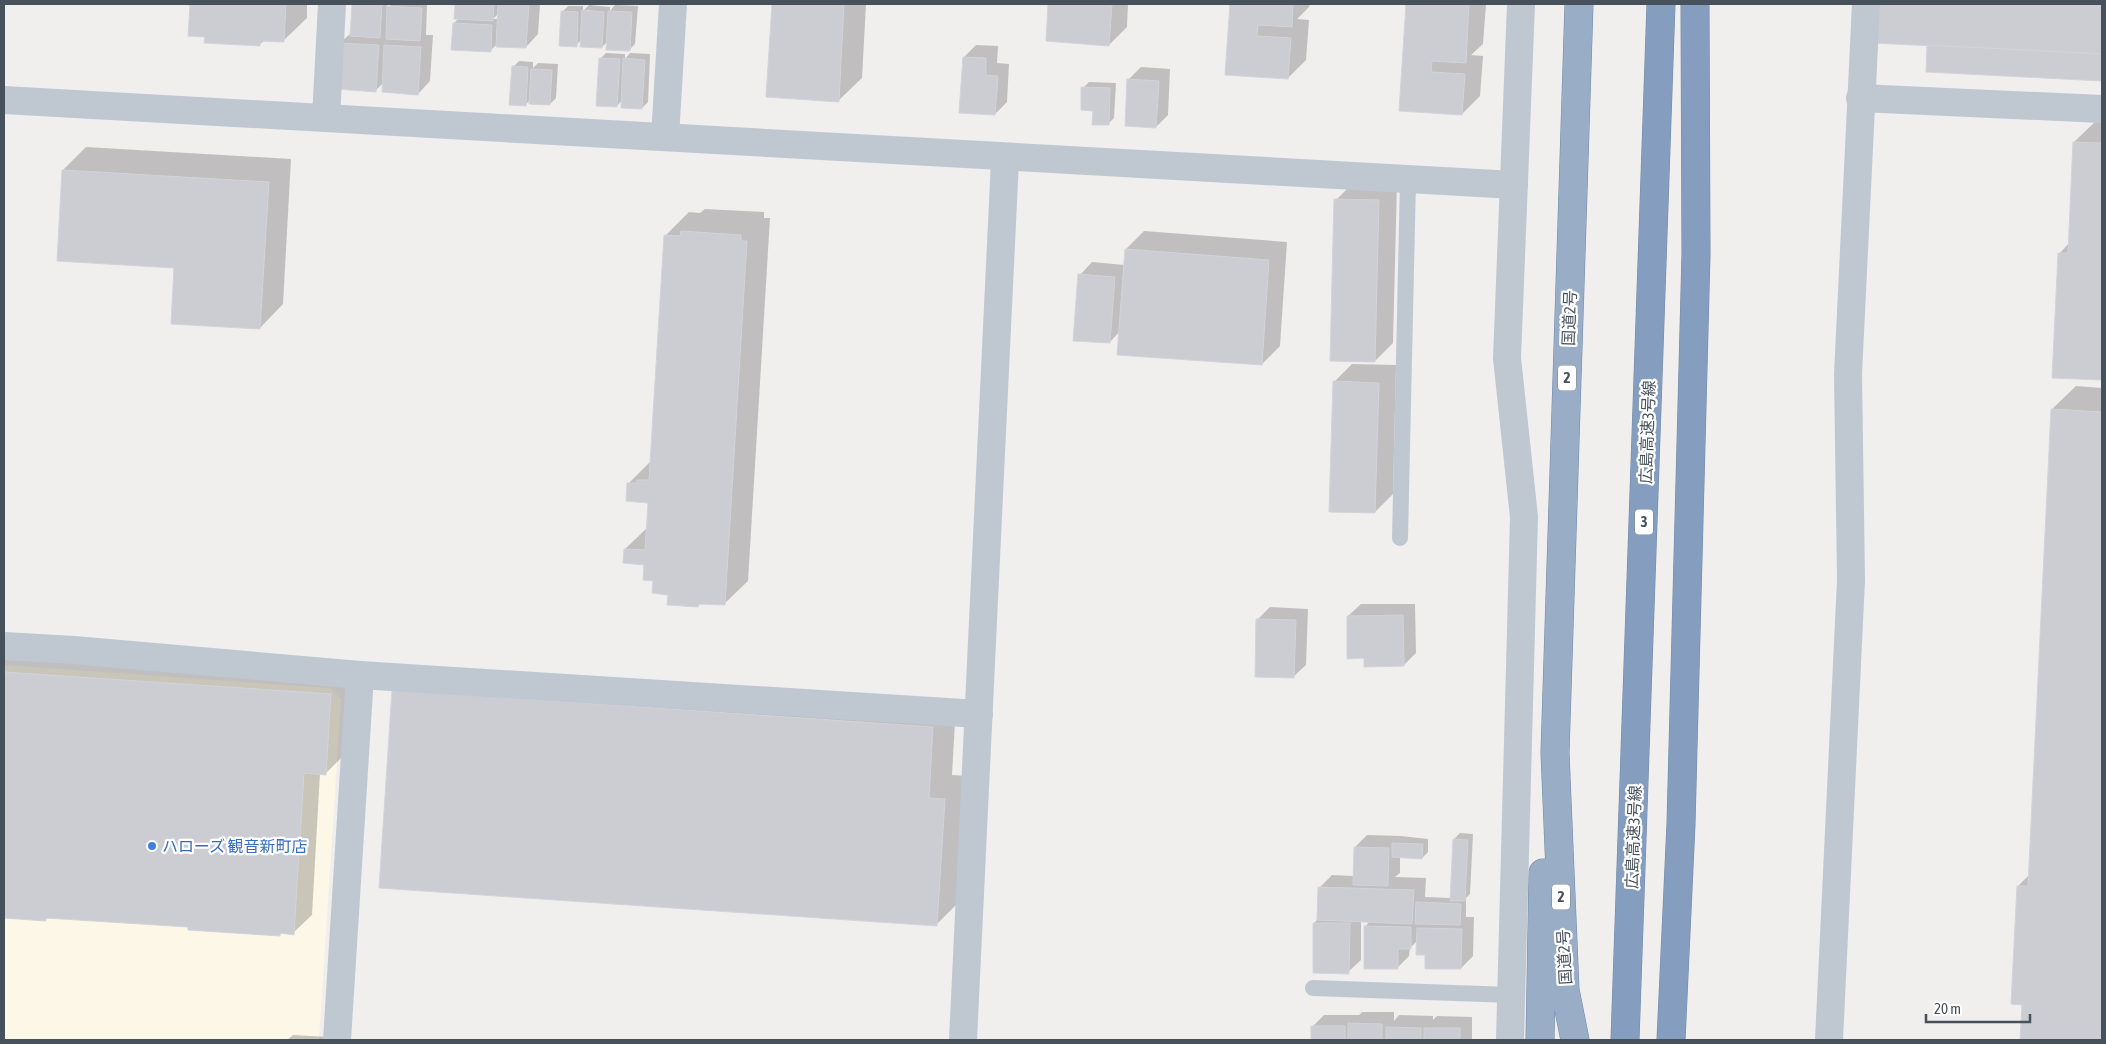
<svg xmlns="http://www.w3.org/2000/svg" width="2106" height="1044" font-family="'Asap Condensed','Noto Sans JP',sans-serif">
<style>
.commercial{fill:#fcf7e7}
.shadow{fill:#0003;fill-rule:evenodd}
.building{fill:#cbcdd3;stroke:#d2d4da}
.lines{fill:none;stroke-linecap:round;stroke-linejoin:round}
.trunk-casing{stroke:#7089aa;stroke-width:29}
.motorway-casing{stroke:#7089aa;stroke-width:29}
.service{stroke:#bfc8d1;stroke-width:16}
.minor{stroke:#bfc8d1;stroke-width:28}
.tertiary{stroke:#bfc8d1;stroke-width:28}
.trunk{stroke:#99adc6;stroke-width:28}
.motorway{stroke:#859ebf;stroke-width:28}
.shop-dot{fill:#3f7fe0;stroke:#fff;stroke-width:2}
.labels{text-anchor:middle;stroke-width:4.5;stroke-linejoin:round;paint-order:stroke}
.shield{fill:#fff;stroke:#7e858d;stroke-width:1}
.shield-label{font-size:15px;font-weight:bold;fill:#46515c}
.street-label{font-size:16px;fill:#46515c;stroke:#fff}
.shop-label{font-size:16px;fill:#366cbe;stroke:#fff;text-anchor:start}
</style>
<rect width="100%" height="100%" fill="#f1eeee"/>
<polygon class="commercial" points="4,665 330,688 341,699 319,1040 4,1040"/>
<g class="shadow">
<polygon points="191,4 307,4 307,18 283,41 265,40 259,45 189,35"/>
<polygon points="354,4 387,4 387,9 392,4 427,4 426,35 433,35 430,81 418,94 383,83 376,90 340,43 352,32"/>
<path d="M456 4H540L538 34 526 47 496 45 490 51 454 23 459 18H455ZM499 13 498 19H493Z"/>
<polygon points="773,4 866,4 862,78 838,101 768,96"/>
<polygon points="1049,4 1128,4 1127,27 1109,45 1047,40"/>
<polygon points="1231,4 1310,4 1309,7 1297,19 1309,20 1306,60 1288,78 1226,73"/>
<polygon points="1407,4 1486,4 1483,44 1471,55 1483,56 1480,96 1462,114 1400,110"/>
<polygon points="1875,4 2102,4 2102,79 1927,71 1930,44"/>
<polygon points="589,5 610,7 610,11 615,5 638,6 635,44 629,50 608,41 602,47 581,40 576,45 562,12 568,6 583,6 583,11"/>
<polygon points="976,45 998,46 997,63 1009,64 1007,102 995,114 964,57"/>
<polygon points="606,53 625,54 625,59 630,53 650,54 648,102 642,108 622,100 617,106 600,59"/>
<polygon points="519,61 533,62 533,68 538,63 558,64 556,98 550,104 530,100 525,105 513,67"/>
<polygon points="1141,67 1170,69 1168,115 1156,127 1128,80"/>
<polygon points="1089,82 1116,83 1114,118 1108,124 1094,109 1083,88"/>
<polygon points="2098,119 2102,119 2102,379 2054,376 2060,253 2069,243 2074,142"/>
<polygon points="86,147 291,159 283,304 260,328 176,267 63,170"/>
<polygon points="1354,182 1397,182 1393,343 1375,361 1336,200"/>
<polygon points="705,209 764,212 764,218 770,218 748,581 724,604 701,603 698,606 669,594 654,580 645,564 625,549 648,527 649,502 629,483 652,460 665,236 689,212 700,213"/>
<polygon points="1144,231 1287,242 1280,346 1262,364 1120,331 1110,342 1080,275 1092,262 1125,265 1126,249"/>
<polygon points="1352,364 1396,365 1393,494 1375,512 1334,382"/>
<polygon points="2076,386 2102,388 2102,1040 2021,1040 2023,1003 2018,886 2029,875 2052,409"/>
<polygon points="1361,604 1415,604 1416,653 1404,665 1365,657 1348,616"/>
<polygon points="1270,607 1308,609 1306,665 1293,677 1257,620"/>
<polygon points="4,653 348,676 344,755 326,773 320,773 312,915 293,933 282,932 280,935 189,926 48,917 45,920 4,917"/>
<polygon points="393,691 956,704 952,775 968,776 959,902 936,925"/>
<polygon points="1460,833 1473,834 1470,894 1466,898 1466,917 1474,917 1473,956 1461,968 1426,954 1418,940 1410,948 1409,956 1397,968 1365,927 1370,921 1361,921 1361,960 1348,972 1314,923 1318,919 1319,888 1332,875 1354,876 1355,847 1367,835 1401,836 1428,839 1428,852 1422,858 1400,857 1400,873 1395,877 1426,878 1425,897 1451,898 1454,839"/>
<polygon points="1362,1012 1394,1012 1394,1021 1399,1015 1433,1016 1433,1020 1437,1016 1472,1017 1472,1040 1312,1040 1312,1027 1324,1015 1359,1015"/>
<polygon points="293,1035 329,1037 329,1040 287,1040"/>
</g>
<g class="building">
<polygon points="176,4 286,4 284,42 260,41 260,46 204,43 205,37 188,36 190,5"/>
<polygon points="352,4 382,4 380,38 350,36"/>
<polygon points="455,4 494,4 493,21 454,19"/>
<polygon points="498,4 529,4 526,48 496,47"/>
<polygon points="772,4 844,4 839,102 766,97"/>
<polygon points="1048,4 1112,4 1109,46 1046,41"/>
<polygon points="1230,4 1293,4 1292,27 1258,25 1257,36 1291,38 1288,79 1225,75"/>
<polygon points="1406,4 1469,4 1466,63 1432,61 1431,72 1465,74 1462,115 1399,111"/>
<polygon points="1874,4 2102,4 2102,54 1872,43"/>
<polygon points="387,6 422,8 420,41 386,39"/>
<polygon points="582,10 604,12 602,48 580,47"/>
<polygon points="561,11 578,12 577,47 559,46"/>
<polygon points="608,11 632,12 630,51 606,50"/>
<polygon points="453,23 492,25 491,52 451,50"/>
<polygon points="339,43 379,45 376,92 337,89"/>
<polygon points="384,45 421,47 418,95 382,92"/>
<polygon points="1927,45 2102,54 2102,81 1926,72"/>
<polygon points="963,57 986,58 986,75 998,76 995,115 959,113"/>
<polygon points="599,58 620,59 617,107 596,106"/>
<polygon points="623,58 645,60 642,109 621,108"/>
<polygon points="512,66 528,67 526,106 509,105"/>
<polygon points="531,69 552,70 550,105 529,104"/>
<polygon points="1127,79 1159,81 1156,128 1125,126"/>
<polygon points="1081,87 1110,88 1109,125 1092,125 1093,111 1081,110"/>
<polygon points="2073,142 2102,143 2102,380 2052,378 2058,253 2068,253"/>
<polygon points="62,170 269,182 260,329 171,324 174,268 57,261"/>
<polygon points="1334,199 1379,200 1375,362 1330,361"/>
<polygon points="681,231 741,235 741,241 747,241 725,605 699,604 698,607 667,605 668,595 652,593 653,581 643,580 644,565 623,563 624,549 645,550 648,503 626,501 627,483 637,483 637,480 649,480 664,235 680,236"/>
<polygon points="1125,249 1269,260 1262,365 1117,355"/>
<polygon points="1078,274 1115,277 1110,343 1073,341"/>
<polygon points="1333,381 1379,383 1375,513 1329,512"/>
<polygon points="2051,409 2102,412 2102,1040 2020,1040 2022,1005 2011,1004 2017,886 2028,886"/>
<polygon points="1403,615 1404,666 1364,667 1364,658 1347,659 1347,616"/>
<polygon points="1256,619 1296,620 1294,678 1255,677"/>
<polygon points="4,672 331,694 326,775 304,773 294,935 280,933 280,936 188,930 188,927 46,918 46,921 4,918"/>
<polygon points="392,690 933,727 929,798 945,799 937,926 379,888"/>
<polygon points="1453,839 1468,840 1465,901 1450,901"/>
<polygon points="1392,843 1423,844 1422,859 1392,857"/>
<polygon points="1354,847 1389,848 1388,886 1353,885"/>
<polygon points="1318,887 1414,890 1412,924 1317,920"/>
<polygon points="1416,902 1461,904 1460,925 1415,924"/>
<polygon points="1313,923 1350,923 1349,974 1313,973"/>
<polygon points="1364,926 1411,927 1411,949 1398,949 1398,969 1364,969"/>
<polygon points="1417,928 1462,929 1461,969 1425,969 1425,955 1416,955"/>
<polygon points="1348,1023 1382,1024 1382,1040 1348,1040"/>
<rect x="1311" y="1026" width="34" height="14"/>
<polygon points="1386,1027 1421,1028 1421,1040 1386,1040"/>
<rect x="1424" y="1028" width="36" height="12"/>
</g>
<g class="lines">
<defs>
<g id="trunk">
<polyline points="1540,1040 1543,873"/>
<polyline points="1575,1040 1565,990 1555,753 1579,4"/>
</g>
<g id="motorway">
<polyline points="1625,1040 1661,4"/>
<polyline points="1671,1040 1681,824 1696,254 1695,4"/>
</g>
</defs>
<use href="#trunk" class="trunk-casing"/>
<use href="#motorway" class="motorway-casing"/>
<g class="service">
<polyline points="1400,538 1408,180"/>
<polyline points="1313,988 1511,995"/>
</g>
<g class="minor">
<path d="M4 100C507 129 1010 160 1514 185"/>
<polyline points="326,118 332,4"/>
<polyline points="665,137 673,4"/>
<polyline points="4,646 74,650 360,675 979,714"/>
<polyline points="337,1040 360,675"/>
<polyline points="1510,1040 1524,517 1507,358 1521,4"/>
<polyline points="1829,1040 1851,580 1848,374 1866,4"/>
</g>
<g class="tertiary">
<polyline points="1860,98 2102,109"/>
<polyline points="963,1040 1005,160"/>
</g>
<use href="#trunk" class="trunk"/>
<use href="#motorway" class="motorway"/>
</g>
<circle class="shop-dot" cx="152" cy="846" r="5"/>
<g class="labels">
<g class="shield">
<rect x="1558" y="365.5" width="18" height="25" rx="4"/>
<rect x="1635" y="509.5" width="18" height="25" rx="4"/>
<rect x="1552" y="884.5" width="18" height="25" rx="4"/>
</g>
<g class="shield-label">
<text x="1567" y="383">2</text>
<text x="1644" y="527">3</text>
<text x="1561" y="902">2</text>
</g>
<g class="street-label">
<text transform="translate(1569 318) rotate(-88)" y="6">国道2号</text>
<text transform="translate(1647 432) rotate(-88)" y="6">広島高速3号線</text>
<text transform="translate(1633 837) rotate(-88)" y="6">広島高速3号線</text>
<text transform="translate(1564 957) rotate(-93)" y="6">国道2号</text>
</g>
<g class="shop-label">
<text x="162" y="852">ハローズ 観音新町店</text>
</g>
</g>
<rect width="2106" height="1044" fill="none" stroke="#46515c" stroke-width="10"/>
<path d="M1926 1014v8h104v-8" fill="none" stroke="#46515c" stroke-width="2.5"/>
<text x="1934" y="1014" font-size="15" fill="#46515c" stroke="#ffffff" stroke-width="4" paint-order="stroke">20 m</text>
</svg>
